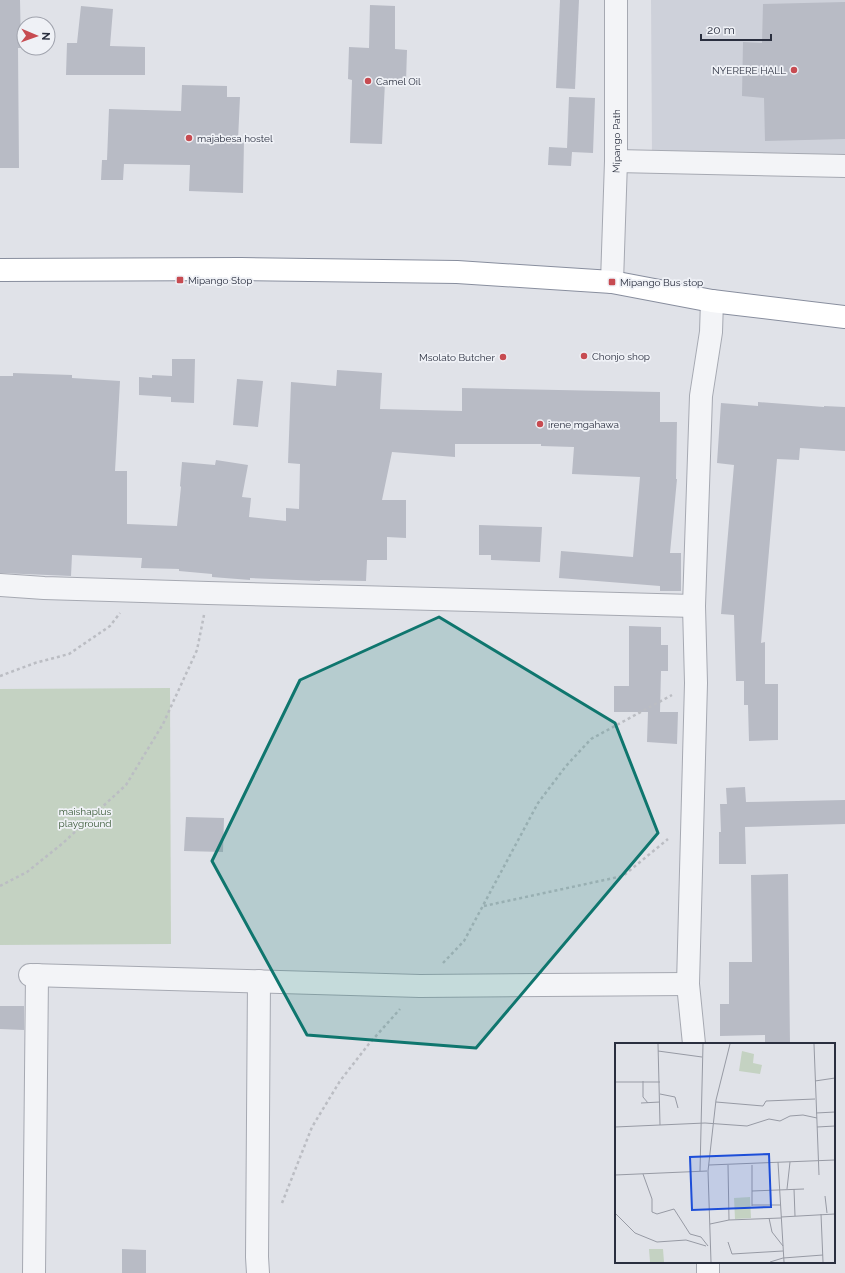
<svg xmlns="http://www.w3.org/2000/svg" width="845" height="1273" font-family="Raleway,sans-serif">
<style>
.built{fill:#ced1da}
.park{fill:#c4d2c2}
.building{fill:#b8bbc5}
.lines{fill:none;stroke-linecap:round;stroke-linejoin:round}
.minor-casing{stroke:#a6a9b2;stroke-width:24}
.highway-casing{stroke:#888e9e;stroke-width:24}
.path{stroke:#bbbdc3;stroke-width:2.5;stroke-dasharray:3 3;stroke-linecap:butt}
.minor{stroke:#f3f4f7;stroke-width:22}
.highway{stroke:#fff;stroke-width:22}
.marked{fill:#0f766e;fill-opacity:0.2;stroke:#0f766e;stroke-width:3;stroke-linejoin:round}
.poi-dot{fill:#c74b51;stroke:#eff1f6;stroke-width:1.5}
.labels{text-anchor:middle;stroke-width:3.5;stroke-linejoin:round;paint-order:stroke}
.poi-label{font-size:10px;fill:#2a2f3f;stroke:#eff1f6;text-anchor:start}
.street-label{font-size:10px;fill:#2a2f3f;stroke:#eff1f6}
.park-label{font-size:10px;fill:#3a5a38;stroke:#eff1f6}
.inset-road{fill:none;stroke:#979aa4;stroke-width:1}
.view{fill:#1d4ed8;fill-opacity:0.15;stroke:#1d4ed8;stroke-width:2}
.inset-edge{fill:none;stroke:#2a2f3f;stroke-width:2}
</style>
<rect width="100%" height="100%" fill="#e0e2e8"/>
<polygon class="built" points="651,0 845,0 845,154 652,156"/>
<polygon class="park" points="170,688 171,944 0,945 0,689"/>
<g class="building">
<polygon points="0,0 20,0 21,48 18,48 19,168 0,168"/>
<polygon points="560,0 579,0 575,89 556,88"/>
<polygon points="845,2 845,139 765,141 764,98 742,96 743,42 762,43 763,4"/>
<polygon points="370,5 395,6 395,49 407,50 406,82 385,82 382,144 350,143 352,80 348,79 349,47 369,48"/>
<polygon points="81,6 113,9 110,46 145,47 145,75 66,75 67,43 77,43"/>
<polygon points="182,85 227,86 227,97 240,97 238,140 244,140 243,193 189,191 190,165 124,164 123,180 101,180 102,160 107,160 109,109 181,111"/>
<polygon points="569,97 595,98 593,153 572,152 571,166 548,165 549,147 567,148"/>
<polygon points="172,359 195,359 194,403 171,402 171,397 139,395 139,377 152,378 152,375 172,376"/>
<polygon points="337,370 382,373 380,409 462,411 462,388 660,392 660,422 677,422 676,479 677,479 670,553 681,553 681,591 660,591 660,586 559,578 561,551 633,557 640,477 572,474 574,447 541,446 541,444 455,444 455,457 392,452 382,500 406,500 406,538 387,537 387,560 367,560 366,581 320,580 320,581 250,578 250,580 212,577 212,574 179,571 179,569 141,568 142,558 72,555 71,576 0,573 0,376 13,376 13,373 72,375 72,378 120,381 115,471 127,471 127,524 177,526 181,487 180,486 182,462 215,465 216,460 248,465 242,497 251,498 249,517 286,521 286,508 299,509 300,464 288,463 291,382 336,386"/>
<polygon points="237,379 263,381 258,427 233,425"/>
<polygon points="758,402 824,407 824,406 845,407 845,451 800,448 799,460 777,459 761,643 765,642 765,684 778,684 778,740 749,741 748,705 744,705 744,681 736,681 734,615 721,614 734,465 717,463 721,403 758,406"/>
<polygon points="479,525 542,527 540,562 491,560 491,555 479,555"/>
<polygon points="629,626 661,627 661,645 668,645 668,671 661,671 660,712 678,712 677,744 647,742 648,712 614,712 614,686 629,686"/>
<polygon points="745,787 746,802 845,800 845,824 745,827 746,864 719,864 719,832 721,832 720,804 727,804 726,788"/>
<polygon points="186,817 224,818 223,852 184,851"/>
<polygon points="788,874 790,1044 765,1044 765,1035 720,1036 720,1004 729,1004 729,962 752,962 751,875"/>
<polygon points="0,1006 24,1006 24,1030 0,1029"/>
<polygon points="122,1249 146,1250 146,1273 122,1273"/>
</g>
<g class="lines">
<defs>
<g id="minor">
<polyline points="616,161 845,166"/>
<path id="s1" d="M612 282 616 161V0"/>
<polyline points="0,585 44,588 208,593 694,606"/>
<polyline points="30,975 420,986 688,984"/>
<polyline points="694,1044 688,984 696,683 694,606 701,396 711,332 712,301"/>
<polyline points="708,1262 708,1273"/>
<polyline points="34,1273 37,975"/>
<polyline points="258,1273 257,1257 259,981"/>
</g>
<polyline id="highway" points="0,270 241,269 457,272 612,282 712,301 845,317"/>
</defs>
<use href="#minor" class="minor-casing"/>
<use href="#highway" class="highway-casing"/>
<g class="path">
<polyline points="0,676 35,663 69,654 110,626 120,613"/>
<polyline points="0,886 27,872 63,843 126,785 163,724 197,650 204,615"/>
<polyline points="484,906 623,876 668,839"/>
<polyline points="443,963 464,941 538,803 566,766 591,739 672,695"/>
<polyline points="282,1203 312,1127 340,1081 368,1045 400,1009"/>
</g>
<use href="#minor" class="minor"/>
<use href="#highway" class="highway"/>
</g>
<path class="marked" d="M439 617 615 723 658 833 476 1048 307 1035 212 861 300 680Z"/>
<g class="poi-dot">
<circle cx="794" cy="70" r="4"/>
<circle cx="368" cy="81" r="4"/>
<circle cx="189" cy="138" r="4"/>
<rect x="176" y="276" width="8" height="8" rx="2"/>
<rect x="608" y="278" width="8" height="8" rx="2"/>
<circle cx="584" cy="356" r="4"/>
<circle cx="503" cy="357" r="4"/>
<circle cx="540" cy="424" r="4"/>
</g>
<g class="labels">
<g class="poi-label">
<text x="786" y="74" text-anchor="end">NYERERE HALL</text>
<text x="376" y="85">Camel Oil</text>
<text x="197" y="142">majabesa hostel</text>
<text x="188" y="284">Mipango Stop</text>
<text x="620" y="286">Mipango Bus stop</text>
<text x="592" y="360">Chonjo shop</text>
<text x="495" y="361" text-anchor="end">Msolato Butcher</text>
<text x="548" y="428">irene mgahawa</text>
</g>
<g class="street-label">
<text dy="4" stroke="none"><textPath href="#s1" startOffset="141">Mipango Path</textPath></text>
</g>
<g class="park-label">
<text x="85" y="815">maishaplus<tspan x="85" dy="12">playground</tspan></text>
</g>
</g>
<g transform="translate(615 1043)">
<rect width="220" height="220" fill="#e0e2e8"/>
<path d="M127 8 139 11 138 20 147 22 145 31 124 28Z" fill="#c4d2c2"/>
<path d="M135 154 136 175 120 176 119 155ZM34 206H48L49 219H35Z" fill="#c4d2c2"/>
<path class="inset-road" d="M43 1 45 82M199 1 204 132M43 8 87 14M28 38V54L33 60M200 38 220 35M0 39H45M45 51 60 54 63 65M101 59 148 63 151 58 200 56M26 60 45 59M201 70 220 69M0 84 90 80 132 83 154 76 165 78 175 73 188 72 202 75M202 84 220 83M163 119 169 219M94 122 220 117M113 122 114 177M137 122V163M85 128 88 1M28 131 37 156V169L42 171 59 166 75 191 86 194 93 203M0 132 92 128M172 146 175 119M179 146 180 173M137 148 189 146M210 153 212 170M137 162H166M1 171 20 190 42 199 71 197 91 203M206 171 208 219M166 174 220 171M154 175 157 189 168 203M95 181 114 177 166 175M113 199 117 211 168 208M96 219 93 128 101 57 115 1M155 219 168 215 208 212"/>
<path class="view" d="M154 111 156 164 77 167 75 114Z"/>
<rect width="220" height="220" class="inset-edge"/>
</g>
<g transform="translate(36 36) rotate(92)"><circle r="19" fill="#eff1f6" stroke="#a0a3ad"/>
<path d="M0-3L7 15L0 10L-7 15Z" fill="#c74b51"/>
<text y="-6" font-size="11" font-weight="bold" text-anchor="middle" fill="#2a2f3f">N</text>
</g>
<path d="M701 34v6h70v-6" fill="none" stroke="#2a2f3f" stroke-width="2"/>
<text x="707" y="34" font-size="12" fill="#2a2f3f" stroke="#eff1f6" stroke-width="3" paint-order="stroke">20 m</text>
</svg>
